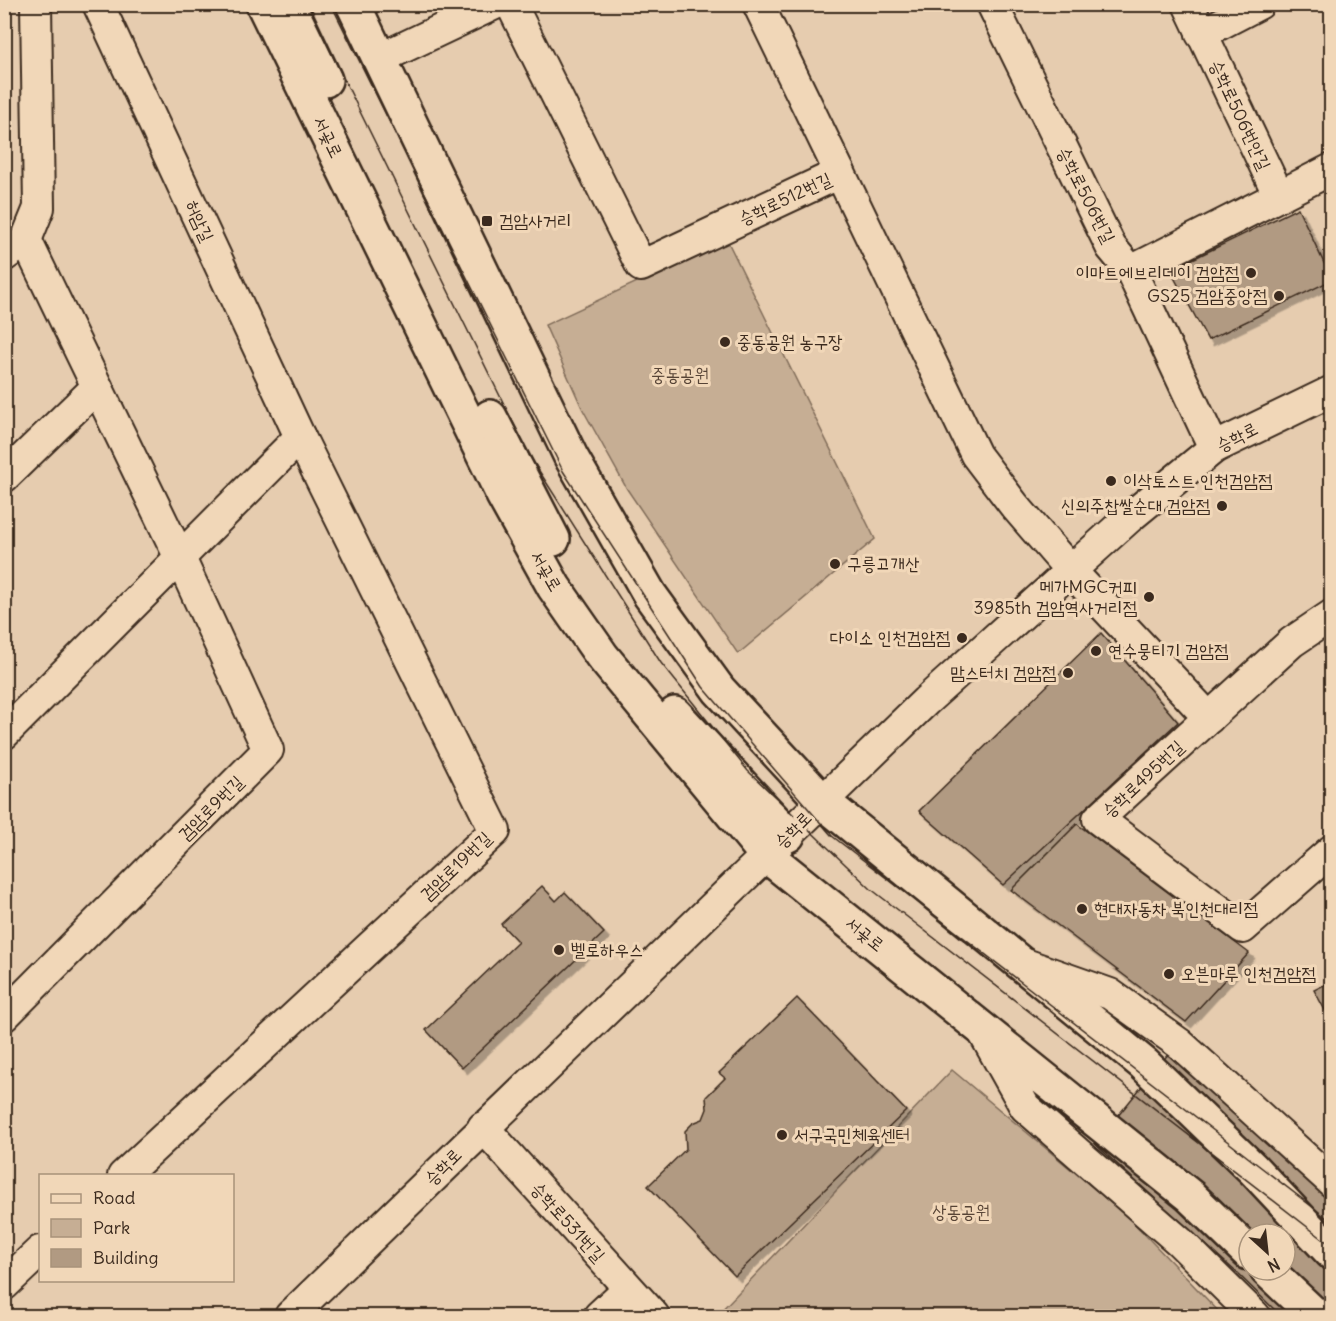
<svg xmlns="http://www.w3.org/2000/svg" width="1336" height="1321" font-family="Delius,'Poor Story',sans-serif">
<style>
.green{fill:#c6ae94;stroke:#806c59;stroke-width:1.5}
.building{fill:#b19a82;stroke:#3b2a1e;stroke-width:1.5;fill-rule:evenodd;filter:url(#shadow)}
.lines{fill:none;stroke-linecap:round;stroke-linejoin:round}
.minor-casing{stroke:#3b2a1e;stroke-width:34}
.major-casing{stroke:#3b2a1e;stroke-width:38}
.minor{stroke:#f1d7b8;stroke-width:30}
.major{stroke:#f1d7b8;stroke-width:33}
.tram{stroke:#3b2a1e;stroke-width:1.5}
.poi-dot{fill:#3b2a1e;stroke:#f1d7b8;stroke-width:2}
.labels{text-anchor:middle;stroke-width:6;stroke-linejoin:round;paint-order:stroke}
.street-label{font-size:18px;fill:#3b2a1e;stroke:#f1d7b8}
.poi-label{font-size:18px;fill:#3b2a1e;stroke:#f1d7b8;text-anchor:start}
.park-label{font-size:18px;fill:#574436;stroke:#f1d7b8}
</style>
<defs>
<filter id="shadow"><feDropShadow dx="5.5" dy="5.5" stdDeviation="0" flood-color="#0004"/></filter>
</defs>
<rect width="100%" height="100%" fill="#e6ccaf"/>
<filter id="ink" filterUnits="userSpaceOnUse"><feTurbulence type="fractalNoise" baseFrequency=".0167" numOctaves="2"/><feDisplacementMap in="SourceGraphic" scale="12" xChannelSelector="R" yChannelSelector="G"/><feConvolveMatrix kernelMatrix="1 2 1 2 8 2 1 2 1" color-interpolation-filters="sRGB"/></filter>
<g filter="url(#ink)">
<g class="green">
<polygon points="727,240 875,539 738,654 627,489 582,408 545,325"/>
<polygon points="952,1070 1128,1217 1223,1316 716,1316"/>
</g>
<g class="building">
<polygon points="1298,208 1332,280 1208,340 1170,270"/>
<polygon points="1101,633 1178,722 1003,885 919,811"/>
<polygon points="1077,824 1249,953 1186,1022 1011,890"/>
<polygon points="542,886 556,901 565,892 604,933 462,1068 426,1030 518,942 501,924"/>
<polygon points="1332,981 1332,1023 1314,990"/>
<polygon points="797,998 906,1111 735,1276 648,1186 686,1149 685,1131 693,1123 703,1119 707,1109 706,1097 725,1078 719,1073"/>
<path d="M1169 1053 1294 1161 1332 1204V1316H1281L1236 1272 1095 1144ZM1249 1234H1285V1270H1249Z"/>
</g>
<g class="lines">
<defs>
<g id="minor">
<polyline points="98,4 300,437 495,831 123,1176"/>
<polyline points="511,4 641,266 840,173 976,455 1014,505 1071,571 1209,718"/>
<polyline points="758,4 840,173"/>
<polyline points="992,4 1111,247 1131,271 1214,448"/>
<polyline points="1188,4 1279,196"/>
<polyline points="1201,34 1259,4"/>
<polyline points="379,59 495,4"/>
<polyline points="4,256 26,240 39,208 36,4"/>
<polyline points="1131,271 1332,169"/>
<polyline points="4,477 97,387"/>
<polyline points="1332,615 1292,642 1098,819 1243,928 1332,850"/>
<polyline points="4,734 300,437"/>
<polyline points="1025,964 1110,994 1180,1044 1332,1182"/>
<polyline points="4,1016 268,750 180,558 26,240"/>
<polyline points="983,1032 1025,1107 1180,1242 1255,1316"/>
<polyline points="483,1127 654,1316"/>
<polyline points="4,1285 40,1251"/>
<polyline points="290,1316 926,701 1130,517 1214,448 1332,391"/>
<polyline points="599,1316 628,1289"/>
</g>
<g id="major">
<polyline points="263,4 503,495 554,587 602,656 767,856 1190,1196 1249,1253"/>
<polyline points="289,4 325,80"/>
<polyline points="353,4 571,457 650,595 719,690 822,801 1144,1064 1253,1169 1332,1253"/>
<polyline points="490,417 553,539"/>
<polyline points="675,714 788,835"/>
<polyline points="1267,1270 1316,1316"/>
</g>
</defs>
<use href="#minor" class="minor-casing"/>
<use href="#major" class="major-casing"/>
<use href="#minor" class="minor"/>
<use href="#major" class="major"/>
<g class="tram">
<polyline points="307,4 529,455 661,663 748,771 871,889 1332,1246"/>
<polyline points="331,4 563,471 703,687 832,836 1332,1222"/>
</g>
</g>
</g>
<g class="poi-dot">
<rect x="481" y="215" width="12" height="12" rx="3"/>
<circle cx="1251" cy="273" r="6"/>
<circle cx="1279" cy="296" r="6"/>
<circle cx="725" cy="342" r="6"/>
<circle cx="1111" cy="481" r="6"/>
<circle cx="1222" cy="506" r="6"/>
<circle cx="835" cy="564" r="6"/>
<circle cx="1149" cy="597" r="6"/>
<circle cx="962" cy="638" r="6"/>
<circle cx="1096" cy="651" r="6"/>
<circle cx="1068" cy="673" r="6"/>
<circle cx="1082" cy="909" r="6"/>
<circle cx="559" cy="950" r="6"/>
<circle cx="1169" cy="974" r="6"/>
<circle cx="782" cy="1135" r="6"/>
</g>
<g class="labels">
<g class="street-label">
<text transform="translate(1240 115) rotate(65)" y="6">승학로506번안길</text>
<text transform="translate(328 137) rotate(64)" y="6">서곶로</text>
<text transform="translate(1086 195) rotate(63)" y="6">승학로506번길</text>
<text transform="translate(785 199) rotate(-25)" y="6">승학로512번길</text>
<text transform="translate(199 221) rotate(65)" y="6">허암길</text>
<text transform="translate(1237 437) rotate(-27)" y="6">승학로</text>
<text transform="translate(546 571) rotate(60)" y="6">서곶로</text>
<text transform="translate(1143 779) rotate(-43)" y="6">승학로495번길</text>
<text transform="translate(211 808) rotate(-45)" y="6">검암로9번길</text>
<text transform="translate(793 830) rotate(-45)" y="6">승학로</text>
<text transform="translate(456 866) rotate(-44)" y="6">검암로19번길</text>
<text transform="translate(865 934) rotate(39)" y="6">서곶로</text>
<text transform="translate(443 1167) rotate(-45)" y="6">승학로</text>
<text transform="translate(568 1222) rotate(48)" y="6">승학로531번길</text>
</g>
<g class="poi-label">
<text x="499" y="227">검암사거리</text>
<text x="1239" y="279" text-anchor="end">이마트에브리데이 검암점</text>
<text x="1267" y="302" text-anchor="end">GS25 검암중앙점</text>
<text x="737" y="348">중동공원 농구장</text>
<text x="1123" y="487">이삭토스트 인천검암점</text>
<text x="1210" y="512" text-anchor="end">신의주찹쌀순대 검암점</text>
<text x="847" y="570">구릉고개산</text>
<text x="1137" y="593" text-anchor="end">메가MGC커피<tspan x="1137" dy="21">3985th 검암역사거리점</tspan></text>
<text x="950" y="644" text-anchor="end">다이소 인천검암점</text>
<text x="1108" y="657">연수뭉티기 검암점</text>
<text x="1056" y="679" text-anchor="end">맘스터치 검암점</text>
<text x="1094" y="915">현대자동차 북인천대리점</text>
<text x="571" y="956">벨로하우스</text>
<text x="1181" y="980">오븐마루 인천검암점</text>
<text x="794" y="1141">서구국민체육센터</text>
</g>
<g class="park-label">
<text x="680" y="381">중동공원</text>
<text x="961" y="1218">상동공원</text>
</g>
</g>
<rect width="1336" height="1321" fill="none" stroke="#f1d7b8" stroke-width="24"/>
<rect x="12" y="12" width="1312" height="1297" fill="none" stroke="#3b2a1e" stroke-width="2" filter="url(#ink)"/>
<rect x="39" y="1174" width="195" height="108" fill="#f1d7b8" stroke="#a8927a" stroke-width="1.5"/>
<rect x="51" y="1194" width="30" height="9" fill="#f1d7b8" stroke="#a8927a" stroke-width="1.5"/>
<text x="93" y="1204" font-size="18" fill="#3b2a1e">Road</text>
<rect x="51" y="1219" width="30" height="18" fill="#c6ae94" stroke="#a8927a" stroke-width="1.5"/>
<text x="93" y="1234" font-size="18" fill="#3b2a1e">Park</text>
<rect x="51" y="1249" width="30" height="18" fill="#b19a82" stroke="#a8927a" stroke-width="1.5"/>
<text x="93" y="1264" font-size="18" fill="#3b2a1e">Building</text>
<g transform="translate(1267 1252) rotate(153)"><circle r="28" fill="#f1d7b8" stroke="#a8927a" stroke-width="1.5"/>
<path d="M0-4.5L10 22L0 15L-10 22Z" fill="#3b2a1e"/>
<text y="-9" font-size="16" font-weight="bold" text-anchor="middle" fill="#3b2a1e">N</text>
</g>
</svg>
